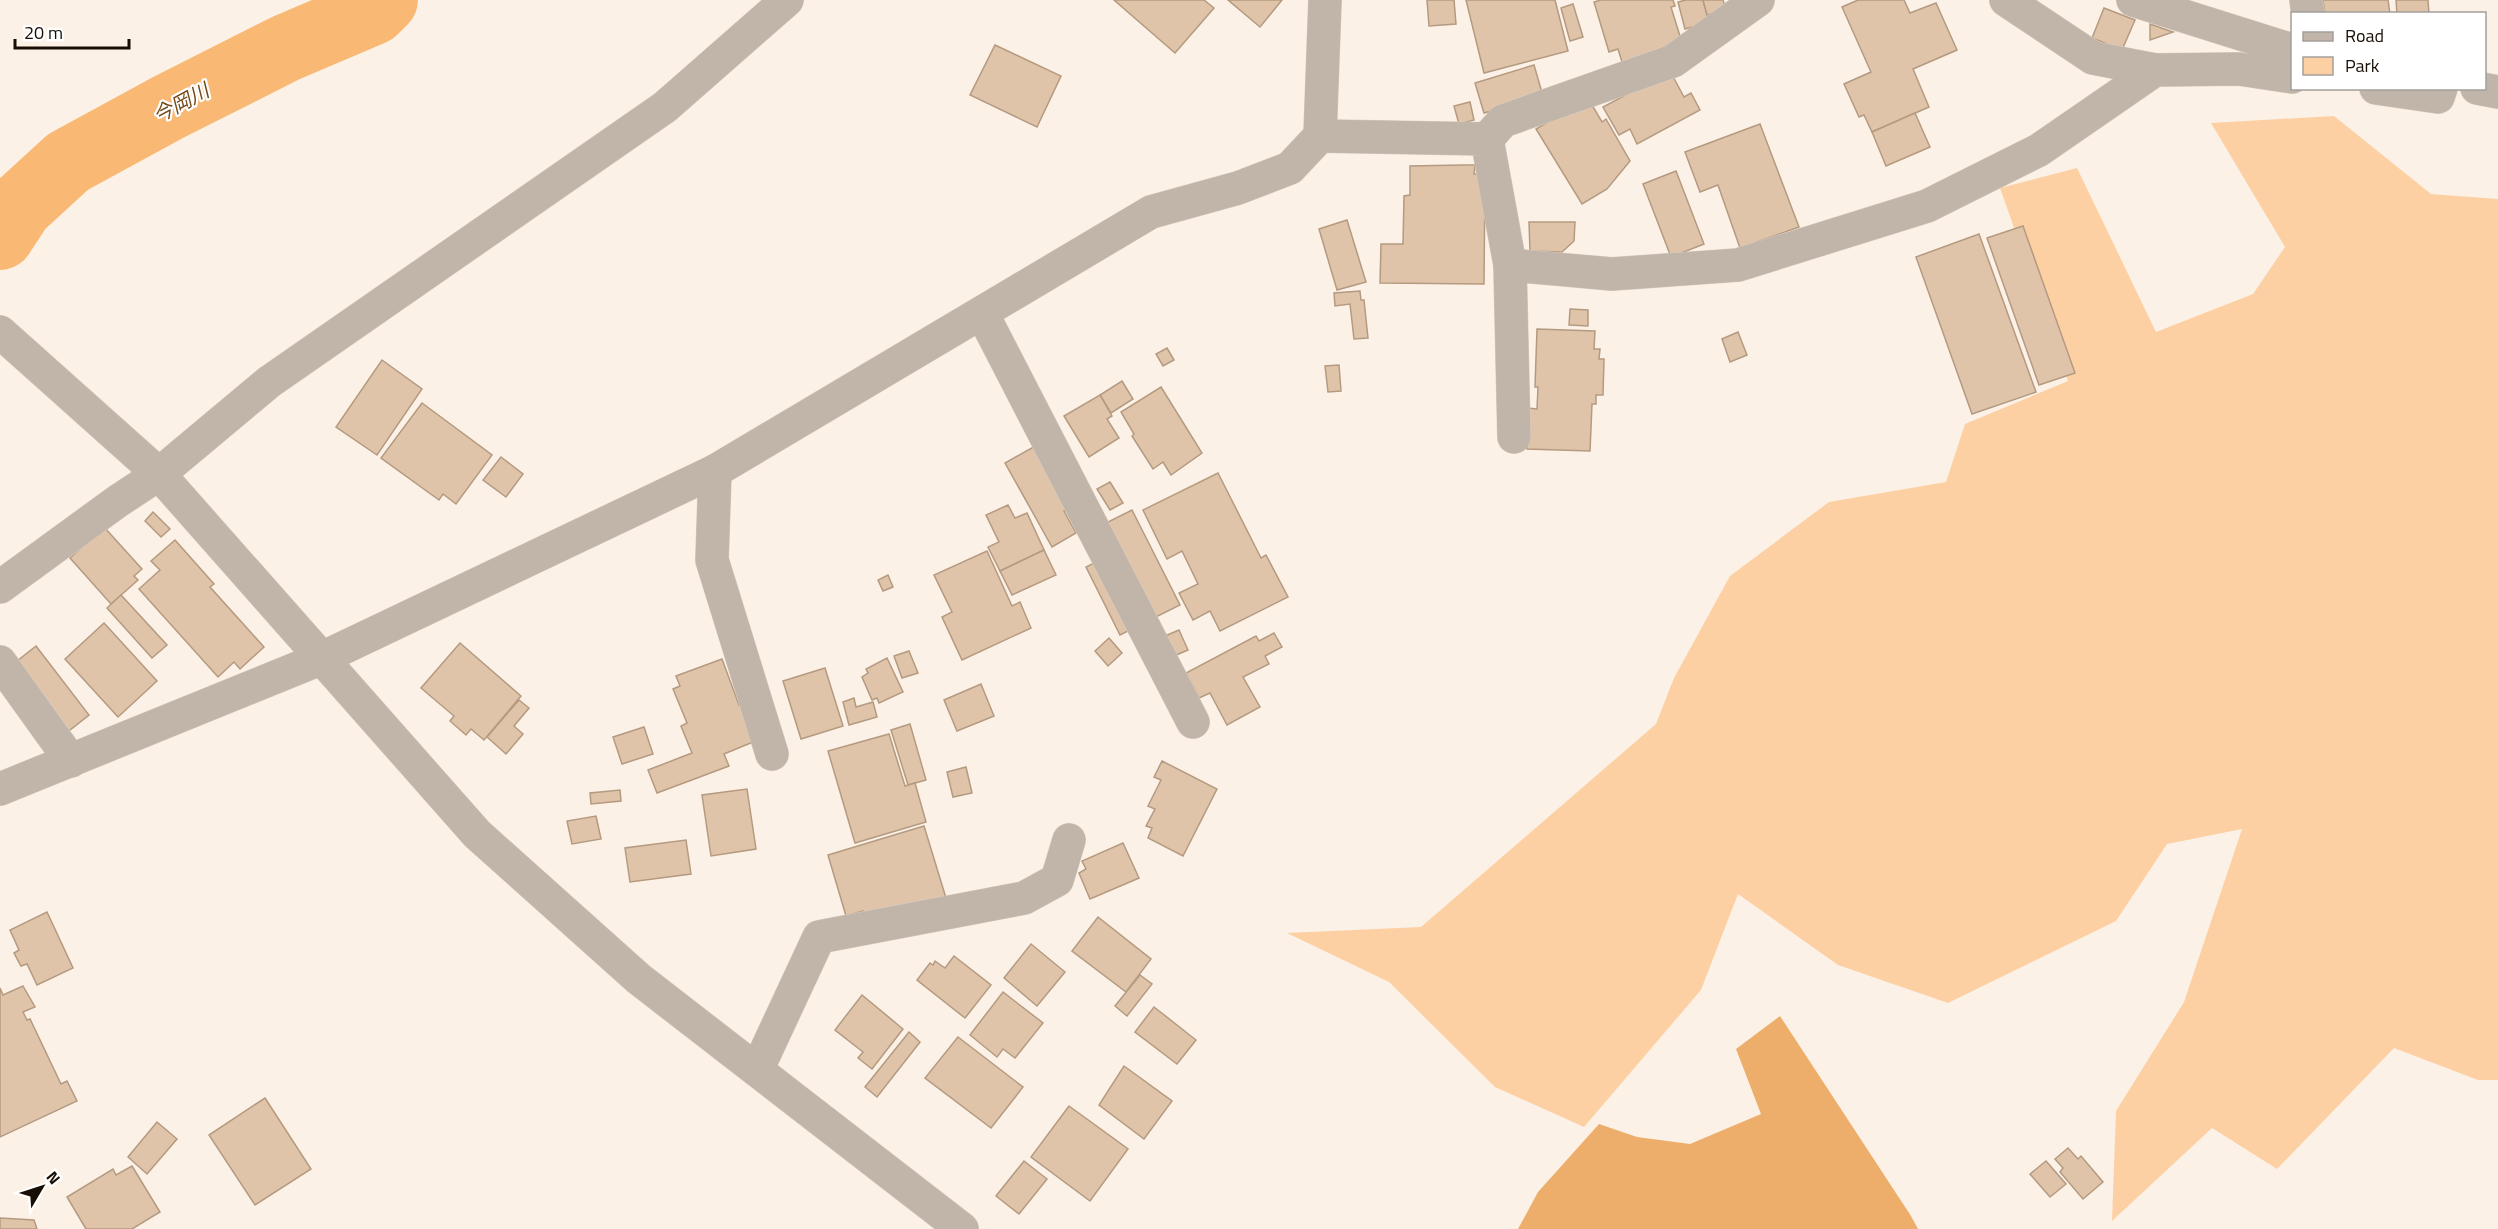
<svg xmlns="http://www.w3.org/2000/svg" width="2498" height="1229" font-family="'Titillium Web','Noto Sans JP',sans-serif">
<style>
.green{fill:#fdd0a4}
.forest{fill:#eeae6b}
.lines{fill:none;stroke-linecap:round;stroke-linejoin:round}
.river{stroke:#f9b874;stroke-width:68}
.building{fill:#e0c4a9;stroke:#b49a80;stroke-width:1.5}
.minor-casing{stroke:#d8cdc2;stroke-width:34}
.minor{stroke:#c1b5a9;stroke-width:33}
.labels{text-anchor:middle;stroke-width:4.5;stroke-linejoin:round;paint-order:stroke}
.water-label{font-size:20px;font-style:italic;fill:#744917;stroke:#fff}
</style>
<rect width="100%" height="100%" fill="#fcf1e6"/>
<polygon class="green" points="2334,116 2431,194 2498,199 2498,1080 2478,1080 2394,1048 2277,1169 2212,1128 2112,1221 2116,1111 2184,1002 2242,829 2167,844 2116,921 1948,1003 1838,965 1738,894 1701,990 1584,1127 1495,1087 1389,982 1287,933 1421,927 1656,724 1674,678 1730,576 1829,502 1946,482 1965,424 2068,381 2000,188 2077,168 2156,332 2253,294 2285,247 2211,123"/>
<polygon class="forest" points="1780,1016 1911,1216 1918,1229 1518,1229 1538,1192 1599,1124 1637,1137 1690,1144 1761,1114 1736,1049"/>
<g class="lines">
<polyline class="river" points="0,236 19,207 68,162 169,107 286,48 373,11 384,0"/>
</g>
<g class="building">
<polygon points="1114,0 1204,0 1214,8 1175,53"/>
<polygon points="1228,0 1282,0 1260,27"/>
<polygon points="1427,0 1454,0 1456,24 1429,26"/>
<polygon points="1466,0 1555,0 1568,51 1484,73"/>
<polygon points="1601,0 1673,0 1675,6 1671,7 1683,46 1623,65 1618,49 1609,52 1594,2"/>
<polygon points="1686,0 1703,0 1709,22 1685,29 1678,2"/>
<polygon points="1703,0 1723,0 1726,10 1707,15"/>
<polygon points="1858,0 1904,0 1910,13 1936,3 1957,50 1913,69 1929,107 1872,132 1864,115 1859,117 1844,84 1871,72 1842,7"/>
<polygon points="2323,0 2388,0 2390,14 2325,14"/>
<polygon points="2396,0 2428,0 2429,14 2397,14"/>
<polygon points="1573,4 1583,37 1570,41 1561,8"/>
<polygon points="2104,8 2135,20 2122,50 2092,38"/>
<polygon points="2150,24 2173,32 2150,40"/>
<polygon points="995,45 1061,76 1037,127 970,95"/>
<polygon points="1534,65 1543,96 1484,113 1475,83"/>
<polygon points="1670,71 1684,97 1691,93 1700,110 1637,144 1630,129 1619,135 1603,107"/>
<polygon points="1589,100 1602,122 1606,119 1630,161 1607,189 1582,204 1536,129 1573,107"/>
<polygon points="1470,102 1474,120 1459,124 1454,106"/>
<polygon points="1915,113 1930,147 1886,166 1872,132"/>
<polygon points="1760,124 1799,227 1740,248 1718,185 1700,192 1685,152"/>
<polygon points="1463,165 1475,165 1474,174 1485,175 1484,284 1380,283 1381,244 1403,244 1404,196 1410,195 1410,166"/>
<polygon points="1676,171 1704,244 1671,257 1643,184"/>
<polygon points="1347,220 1366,282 1337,290 1319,229"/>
<polygon points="1529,222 1575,222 1574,241 1562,252 1530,251"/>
<polygon points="2023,226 2075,373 2039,385 1987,238"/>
<polygon points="1979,234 2036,392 1972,414 1916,257"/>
<polygon points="1360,291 1361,300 1364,300 1368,338 1354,339 1350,304 1335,306 1334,293"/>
<polygon points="1570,309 1588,310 1588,326 1569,325"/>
<polygon points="1537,329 1595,331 1594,349 1600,349 1599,359 1604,359 1603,395 1596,395 1596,404 1592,404 1590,451 1527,449 1528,408 1537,409 1538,387 1535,387"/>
<polygon points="1738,332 1747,355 1730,362 1722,339"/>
<polygon points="1167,348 1174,360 1163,366 1156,354"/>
<polygon points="382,360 422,389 377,455 336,427"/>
<polygon points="1339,365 1341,391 1328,392 1325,366"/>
<polygon points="1122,381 1133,399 1111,413 1100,395"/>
<polygon points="1161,387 1202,453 1171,475 1163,462 1153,469 1132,436 1134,434 1121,412"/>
<polygon points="1100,395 1112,416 1107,419 1119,438 1089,457 1064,416"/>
<polygon points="422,403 492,455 456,504 443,494 439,500 381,458"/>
<polygon points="1037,445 1071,507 1064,511 1076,533 1052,547 1005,463"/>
<polygon points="501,457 523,474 506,497 483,480"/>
<polygon points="1218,473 1261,558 1266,555 1288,597 1220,631 1210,611 1193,620 1179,593 1198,584 1182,551 1167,559 1143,510"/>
<polygon points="1110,482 1123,503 1110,510 1097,489"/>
<polygon points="1008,505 1015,518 1027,513 1044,550 1000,571 988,547 999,542 986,515"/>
<polygon points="1132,510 1180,605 1120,635 1086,567 1116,552 1102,525"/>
<polygon points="153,512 170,529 161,537 145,521"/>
<polygon points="104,527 142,569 134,576 138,580 111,604 70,558"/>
<polygon points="175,540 214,584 210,587 264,647 240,669 234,662 218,677 139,589 160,570 151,561"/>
<polygon points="1044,550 1056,575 1012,595 1000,571"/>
<polygon points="987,551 1012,606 1020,602 1031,628 962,660 942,617 952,612 934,575"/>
<polygon points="888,575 893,587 883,591 878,580"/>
<polygon points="121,595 167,645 152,658 107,608"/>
<polygon points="104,623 157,681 118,717 65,659"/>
<polygon points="1179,630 1188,650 1174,656 1165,636"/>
<polygon points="1274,633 1282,647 1265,656 1269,664 1243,677 1260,707 1227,725 1210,693 1199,698 1186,673 1256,636 1259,641"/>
<polygon points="1109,638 1122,653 1108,666 1095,651"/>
<polygon points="460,643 521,696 484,740 471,729 466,735 450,721 454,716 421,688"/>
<polygon points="36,646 89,715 65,734 16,662"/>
<polygon points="909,651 918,673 902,678 894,656"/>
<polygon points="887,658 903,692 879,703 877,698 872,700 862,677 868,673 866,669"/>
<polygon points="722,659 739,705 745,703 753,742 724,754 729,766 657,793 648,770 692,753 681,726 687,723 673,689 680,686 676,676"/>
<polygon points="825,668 843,726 801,739 783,681"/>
<polygon points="981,684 994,716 957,731 944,700"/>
<polygon points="854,698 856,707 873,702 877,717 849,725 843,702"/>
<polygon points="519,700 529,708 514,726 523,734 506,754 487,737"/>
<polygon points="910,724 926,780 908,785 891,730"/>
<polygon points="644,727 653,754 622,764 613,737"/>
<polygon points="889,734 905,786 915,783 926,822 855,843 828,751"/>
<polygon points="1162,761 1217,789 1183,856 1148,838 1152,828 1146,826 1155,809 1148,806 1161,780 1154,777"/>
<polygon points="966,767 972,793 953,797 947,772"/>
<polygon points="747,789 756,849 711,856 702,795"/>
<polygon points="620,790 621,801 591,804 590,793"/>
<polygon points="596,816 601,839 572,844 567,821"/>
<polygon points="924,826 946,898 866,922 863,911 846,916 828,855"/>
<polygon points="686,840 691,874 630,882 625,848"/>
<polygon points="1123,843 1139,878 1090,899 1079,873 1086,869 1082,861"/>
<polygon points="47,912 73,968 37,985 27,964 21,966 14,953 19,950 10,930"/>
<polygon points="1098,917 1151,959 1126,992 1072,951"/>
<polygon points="1031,944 1065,972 1037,1006 1004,978"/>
<polygon points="954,956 991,985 965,1018 917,980 930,963 933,965 935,961 945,968"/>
<polygon points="1140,975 1152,984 1127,1016 1115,1006"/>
<polygon points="23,986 35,1007 23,1012 27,1020 30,1019 61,1084 67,1081 77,1101 0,1137 0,988 3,995"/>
<polygon points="1003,992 1043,1023 1015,1058 1003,1049 997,1057 970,1035"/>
<polygon points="862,995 903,1029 872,1069 858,1058 863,1052 835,1030"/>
<polygon points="1154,1007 1196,1040 1177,1064 1135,1032"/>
<polygon points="909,1032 920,1042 877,1097 865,1087"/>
<polygon points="958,1037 1023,1087 991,1128 925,1078"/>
<polygon points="1124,1066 1172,1101 1144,1139 1099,1105"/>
<polygon points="265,1098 311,1169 255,1205 209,1135"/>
<polygon points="1069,1106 1128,1149 1090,1201 1031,1157"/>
<polygon points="157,1122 177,1139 147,1174 128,1157"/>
<polygon points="2068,1148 2078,1159 2081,1156 2103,1182 2083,1199 2060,1172 2063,1168 2055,1159"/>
<polygon points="1024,1161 1047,1179 1019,1214 996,1196"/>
<polygon points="2046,1161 2066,1184 2050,1197 2030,1174"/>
<polygon points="132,1166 160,1212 132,1229 86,1229 67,1197 113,1169 116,1175"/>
<polygon points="0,1218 34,1220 37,1229 0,1229"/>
</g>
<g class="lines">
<defs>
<g id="minor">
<polyline points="2006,0 2093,58 2155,70"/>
<polyline points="2133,0 2292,50"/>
<polyline points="2306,0 2308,14"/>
<polyline points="2376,88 2438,97 2441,88"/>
<polyline points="2477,88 2498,92"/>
<polyline points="1320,136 1487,139 1510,265 1514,437"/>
<polyline points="1487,139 1503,121 1673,61 1758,0"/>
<polyline points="1510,265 1612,274 1738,265 1927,206 2039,150 2155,70 2239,69 2292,77"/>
<polyline points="982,313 1193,722"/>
<polyline points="0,332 159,474 477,834 639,979 962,1229"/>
<polyline points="715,471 712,560 772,754"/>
<polyline points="0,587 118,501 159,474 269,382 665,107 787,0"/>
<polyline points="0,662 71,761"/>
<polyline points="0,789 320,659 715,471 1151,212 1238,188 1290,168 1320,136 1325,0"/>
<polyline points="757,1070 819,937 1024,898 1057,880 1069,840"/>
</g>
</defs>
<use href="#minor" class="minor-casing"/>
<use href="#minor" class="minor"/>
</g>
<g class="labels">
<g class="water-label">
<text transform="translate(181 103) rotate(-28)" y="7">今岡川</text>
</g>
</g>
<rect x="2291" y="12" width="195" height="78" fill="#ffffff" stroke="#a39f9b" stroke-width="1.5"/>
<rect x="2303" y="32" width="30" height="9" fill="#c1b5a9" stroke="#a39f9b" stroke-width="1.5"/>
<text x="2345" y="42" font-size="18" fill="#180e05">Road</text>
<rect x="2303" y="57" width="30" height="18" fill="#fdd0a4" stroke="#a39f9b" stroke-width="1.5"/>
<text x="2345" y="72" font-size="18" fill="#180e05">Park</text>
<g transform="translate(42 1187) rotate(51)" stroke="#ffffff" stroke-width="4.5" paint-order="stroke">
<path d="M0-4.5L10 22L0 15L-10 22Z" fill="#180e05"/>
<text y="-9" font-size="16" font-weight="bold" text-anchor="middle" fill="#180e05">N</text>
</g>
<path d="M15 39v9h114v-9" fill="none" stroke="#180e05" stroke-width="3"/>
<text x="24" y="39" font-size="18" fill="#180e05" stroke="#ffffff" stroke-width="4.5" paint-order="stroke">20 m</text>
</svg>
